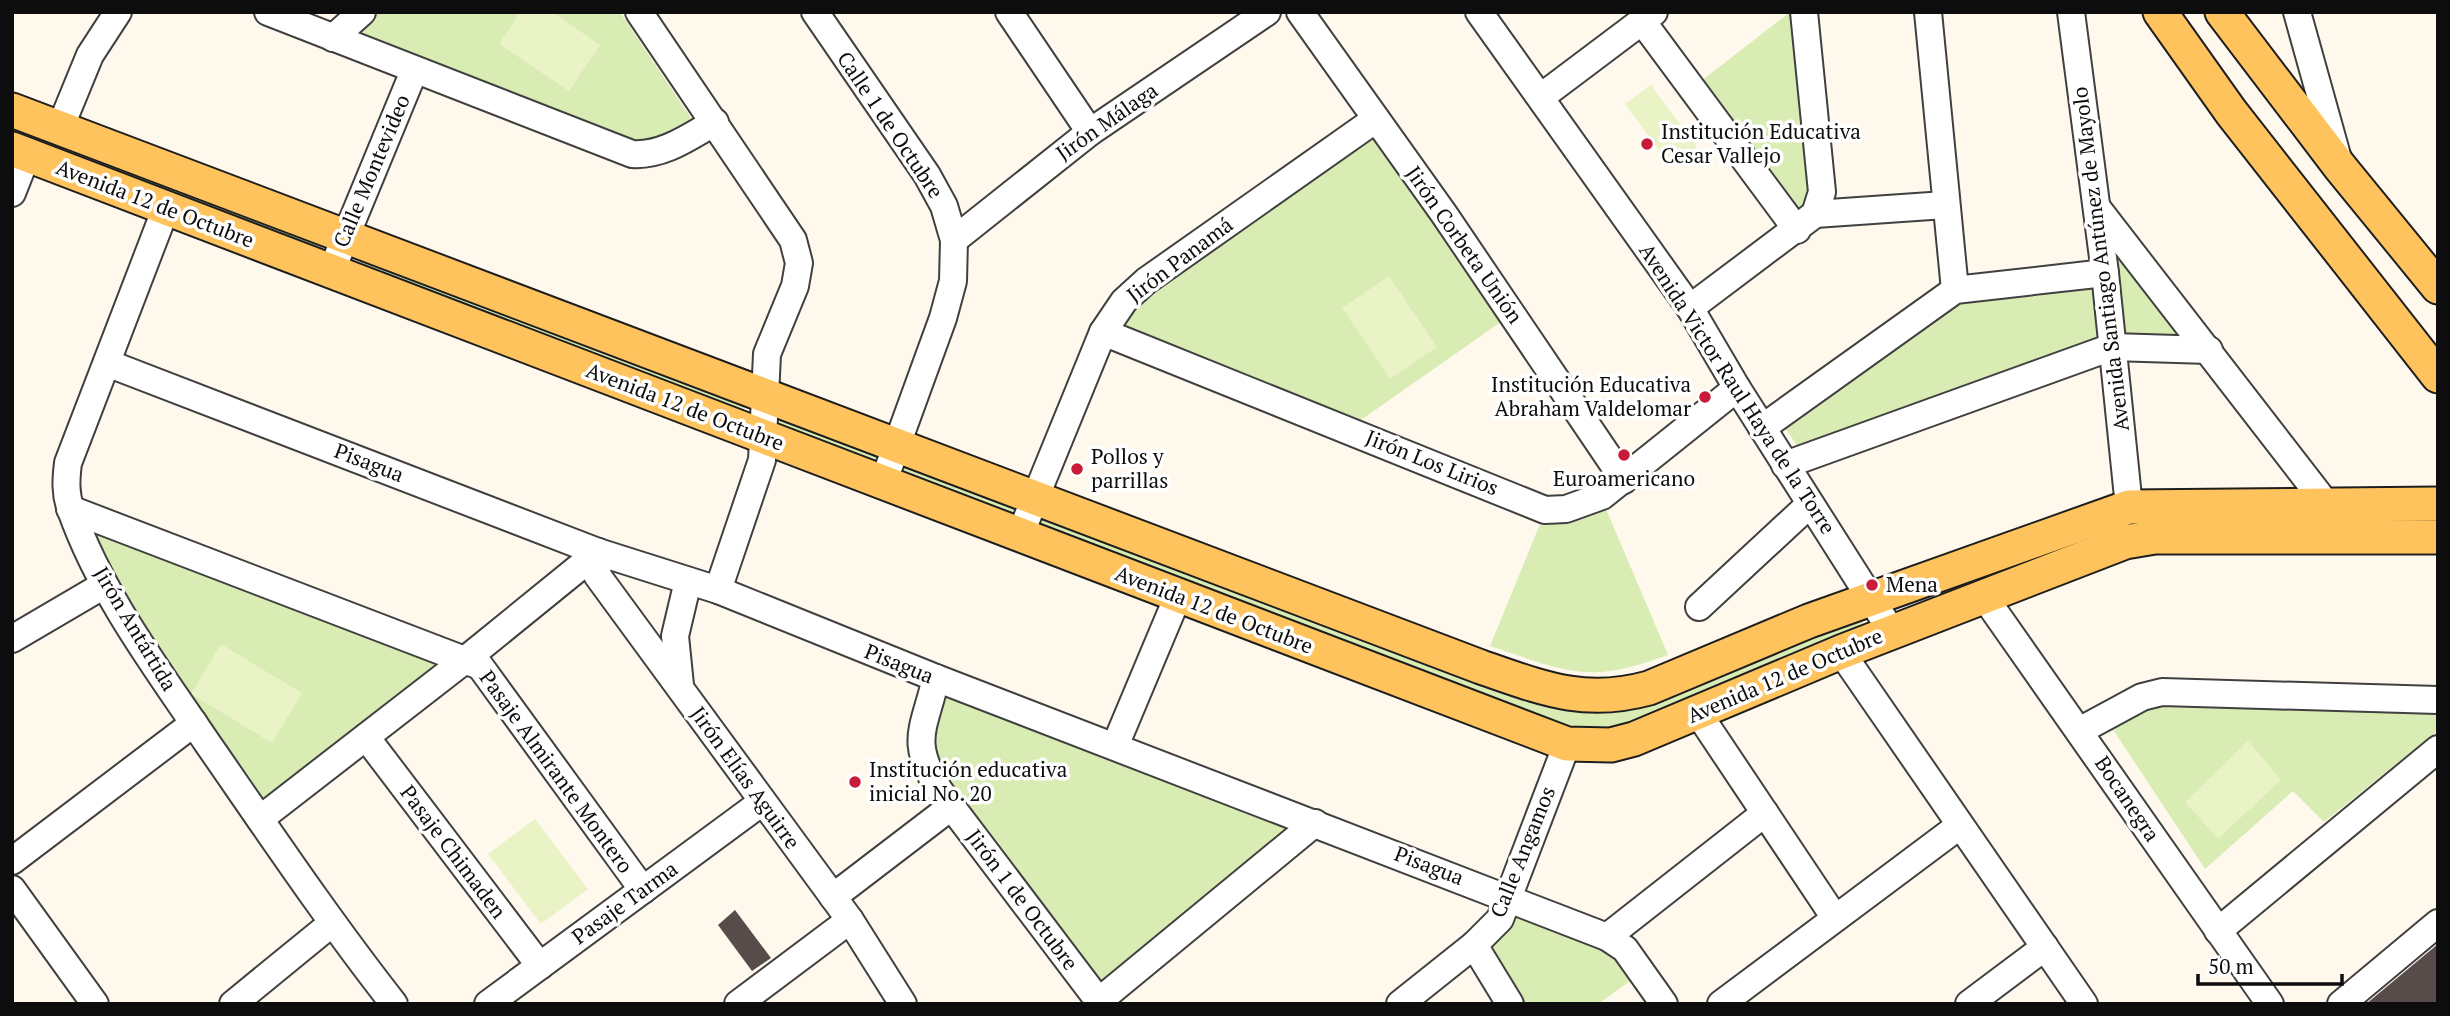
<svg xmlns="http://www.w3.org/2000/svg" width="2450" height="1016" font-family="'PT Serif',serif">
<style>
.green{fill:#d8ecb4}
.pitch{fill:#e9f3c6}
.building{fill:#574c49}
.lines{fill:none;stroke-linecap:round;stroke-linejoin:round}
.minor-casing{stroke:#404040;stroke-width:30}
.major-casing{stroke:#1e1e1e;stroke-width:37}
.minor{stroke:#fff;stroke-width:26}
.major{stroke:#ffc35d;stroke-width:33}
.poi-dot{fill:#c71b39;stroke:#fff;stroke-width:2.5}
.labels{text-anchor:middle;stroke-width:7;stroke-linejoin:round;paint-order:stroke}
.street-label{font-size:21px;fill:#0d0d0d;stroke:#fff}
.poi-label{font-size:21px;fill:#0d0d0d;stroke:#fff;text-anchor:start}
</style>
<rect width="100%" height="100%" fill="#fff9ed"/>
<g class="green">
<polygon points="375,12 620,12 691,118 690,128 641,146 354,42 356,26"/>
<polygon points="1790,12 1793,12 1813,198 1797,214 1700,82"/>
<polygon points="12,124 323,245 321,250 12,136"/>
<polygon points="1372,133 1508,317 1358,422 1122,327 1129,312"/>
<polygon points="2115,249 2183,338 2125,338"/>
<polygon points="361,259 743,403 745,407 739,412 359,267"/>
<polygon points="2098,280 2106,336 1798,447 1781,422 1962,295"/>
<polygon points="775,417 882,456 877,464 775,426"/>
<polygon points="902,463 1017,505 1021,513 1015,517 900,474"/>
<path d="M1606 509 1668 655C1587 685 1569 672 1490 646L1540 524 1572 522Z"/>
<polygon points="1040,516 1539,704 1583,711 1853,618 1862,620 1864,627 1639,727 1583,735 1035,526"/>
<polygon points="92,531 445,663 261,800 113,582"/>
<polygon points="950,691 1288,823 1293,833 1099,989 930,763 936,698"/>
<polygon points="2160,702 2438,706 2438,730 2324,822 2293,791 2205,869 2112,728"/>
<polygon points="1516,904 1613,952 1633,979 1598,1004 1524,1004 1487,946"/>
</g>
<g class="pitch">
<polygon points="520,12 552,12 600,45 569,91 499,44"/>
<polygon points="1651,85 1697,147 1671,166 1625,104"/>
<polygon points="1389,276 1437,347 1390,379 1342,308"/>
<polygon points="221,644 302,693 272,743 191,694"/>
<polygon points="2248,741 2281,780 2218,839 2185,802"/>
<polygon points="535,819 588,889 541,924 488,854"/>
</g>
<g class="building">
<polygon points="735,910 771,958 752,971 718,925"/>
<polygon points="2438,944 2438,1000 2433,1004 2366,1004"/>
</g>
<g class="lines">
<defs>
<g id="minor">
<path d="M268 12 632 154C663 156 689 137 715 122"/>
<polyline points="639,12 793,240 799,263 795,286 767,354 762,460 718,590"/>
<polyline points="815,12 927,175 944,206 954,240 953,281 943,318 883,483"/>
<polyline points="1009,12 1090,132"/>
<polyline points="1300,12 1444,214 1624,480"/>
<polyline points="1479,12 1690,308 1737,388 1892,632"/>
<polyline points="1928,12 1955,290"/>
<polyline points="2071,12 2105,273 2129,507"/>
<polyline points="2297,12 2338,159"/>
<polyline points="1642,21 1797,230"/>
<polyline points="333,38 362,12"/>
<polyline points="1541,97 1654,12"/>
<polyline points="60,128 90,55 118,12"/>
<polyline points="12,193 27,155"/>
<path d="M166 208 68 463C66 479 65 494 71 510 101 595 158 670 208 744 269 832 328 920 394 1004"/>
<polyline points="2098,209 2327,505"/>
<polyline points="1815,214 1945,205"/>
<polyline points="954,240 1090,132 1267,12"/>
<polyline points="331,272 414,71"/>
<polyline points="1690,308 1815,214 1822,192 1804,12"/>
<polyline points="1103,332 1545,510 1566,509 1602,496 1737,388"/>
<polyline points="107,363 598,552 718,590 936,678 1607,937 1625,949 1664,1004"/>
<polyline points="1762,428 1955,290 2105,273"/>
<polyline points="1785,465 2112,347 2209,350"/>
<polyline points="70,509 480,666 643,890"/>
<polyline points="1020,535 1103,332 1124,301 1146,281 1376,119"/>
<polyline points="598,552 597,575 850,920 903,1004"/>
<polyline points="1983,595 2270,1004"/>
<polyline points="1699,607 1810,504"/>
<polyline points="12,639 104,585"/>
<polyline points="1841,652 2084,1004"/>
<path d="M936 678C924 730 909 740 939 790L1101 1004"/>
<polyline points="680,685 675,636 688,581"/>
<polyline points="1698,713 1835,918"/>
<polyline points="2081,730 2142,697 2162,692 2438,700"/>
<polyline points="366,737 540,966"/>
<polyline points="1115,746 1178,596"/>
<polyline points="260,819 465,660 598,552"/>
<polyline points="12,861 194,723"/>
<polyline points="12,889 95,1004"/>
<polyline points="833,897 952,806"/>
<polyline points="2218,931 2438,749"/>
<polyline points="1607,937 1765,813"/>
<polyline points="1474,945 1510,1004"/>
<polyline points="1099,1001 1315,823"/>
<polyline points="233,1004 331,924"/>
<polyline points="488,1004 762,802"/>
<polyline points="738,1004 850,920"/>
<polyline points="1400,1004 1474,945 1500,919 1567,744"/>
<polyline points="1721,1004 1959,826"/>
<polyline points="1969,1004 2045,947"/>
<polyline points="2341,1004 2438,923"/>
</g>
<g id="major">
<polyline points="2160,12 2231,112 2438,376"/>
<polyline points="2222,12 2340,167 2438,287"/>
<path d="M12 110 1481 667C1542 688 1584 706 1649 688L1809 621 2129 507 2438 504"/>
<polyline points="12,149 1567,744 1611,745 1634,739 1841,652 2125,542 2155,537 2438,537"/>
</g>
</defs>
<use href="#minor" class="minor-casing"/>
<use href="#major" class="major-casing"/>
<use href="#minor" class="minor"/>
<use href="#major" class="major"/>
</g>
<g class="poi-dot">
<circle cx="1647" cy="144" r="7"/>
<circle cx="1705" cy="397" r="7"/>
<circle cx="1624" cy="455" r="7"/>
<circle cx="1077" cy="469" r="7"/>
<circle cx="1872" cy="585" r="7"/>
<circle cx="855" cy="782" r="7"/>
</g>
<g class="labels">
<g class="street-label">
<text transform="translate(1107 122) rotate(-35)" y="7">Jirón Málaga</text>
<text transform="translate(890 125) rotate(56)" y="7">Calle 1 de Octubre</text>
<text transform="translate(372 171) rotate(-67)" y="7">Calle Montevideo</text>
<text transform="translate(155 204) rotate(21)" y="7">Avenida 12 de Octubre</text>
<text transform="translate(1464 245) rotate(55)" y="7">Jirón Corbeta Unión</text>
<text transform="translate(2101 259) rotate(-97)" y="7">Avenida Santiago Antúnez de Mayolo</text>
<text transform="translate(1180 260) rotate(-37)" y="7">Jirón Panamá</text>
<text transform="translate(1737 389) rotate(57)" y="7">Avenida Victor Raul Haya de la Torre</text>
<text transform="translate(685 407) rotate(21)" y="7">Avenida 12 de Octubre</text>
<text transform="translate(369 463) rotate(21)" y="7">Pisagua</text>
<text transform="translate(1432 463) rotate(22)" y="7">Jirón Los Lirios</text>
<text transform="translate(1214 610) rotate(21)" y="7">Avenida 12 de Octubre</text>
<text transform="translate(135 629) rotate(59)" y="7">Jirón Antártida</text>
<text transform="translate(899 664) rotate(22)" y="7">Pisagua</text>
<text transform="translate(1785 676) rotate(-23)" y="7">Avenida 12 de Octubre</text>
<text transform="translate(556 772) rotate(54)" y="7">Pasaje Almirante Montero</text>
<text transform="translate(745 778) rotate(54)" y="7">Jirón Elías Aguirre</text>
<text transform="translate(2127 799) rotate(56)" y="7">Bocanegra</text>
<text transform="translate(453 852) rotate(53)" y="7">Pasaje Chimaden</text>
<text transform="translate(1523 852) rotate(-68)" y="7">Calle Angamos</text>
<text transform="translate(1429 866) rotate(21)" y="7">Pisagua</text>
<text transform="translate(1022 900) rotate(53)" y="7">Jirón 1 de Octubre</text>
<text transform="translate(625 903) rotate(-36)" y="7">Pasaje Tarma</text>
</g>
<g class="poi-label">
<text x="1661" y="139">Institución Educativa<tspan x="1661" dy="24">Cesar Vallejo</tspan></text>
<text x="1691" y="392" text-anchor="end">Institución Educativa<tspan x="1691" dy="24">Abraham Valdelomar</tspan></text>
<text x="1091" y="464">Pollos y<tspan x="1091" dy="24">parrillas</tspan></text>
<text x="1624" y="486" text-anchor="middle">Euroamericano</text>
<text x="1886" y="592">Mena</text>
<text x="869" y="777">Institución educativa<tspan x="869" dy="24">inicial No. 20</tspan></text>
</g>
</g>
<rect width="2450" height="1016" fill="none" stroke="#0d0d0d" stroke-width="28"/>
<path d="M2198 974v10h144v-10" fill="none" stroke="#0d0d0d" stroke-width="3.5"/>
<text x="2208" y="974" font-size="21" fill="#0d0d0d" stroke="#ffffff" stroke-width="5" paint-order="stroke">50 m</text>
</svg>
